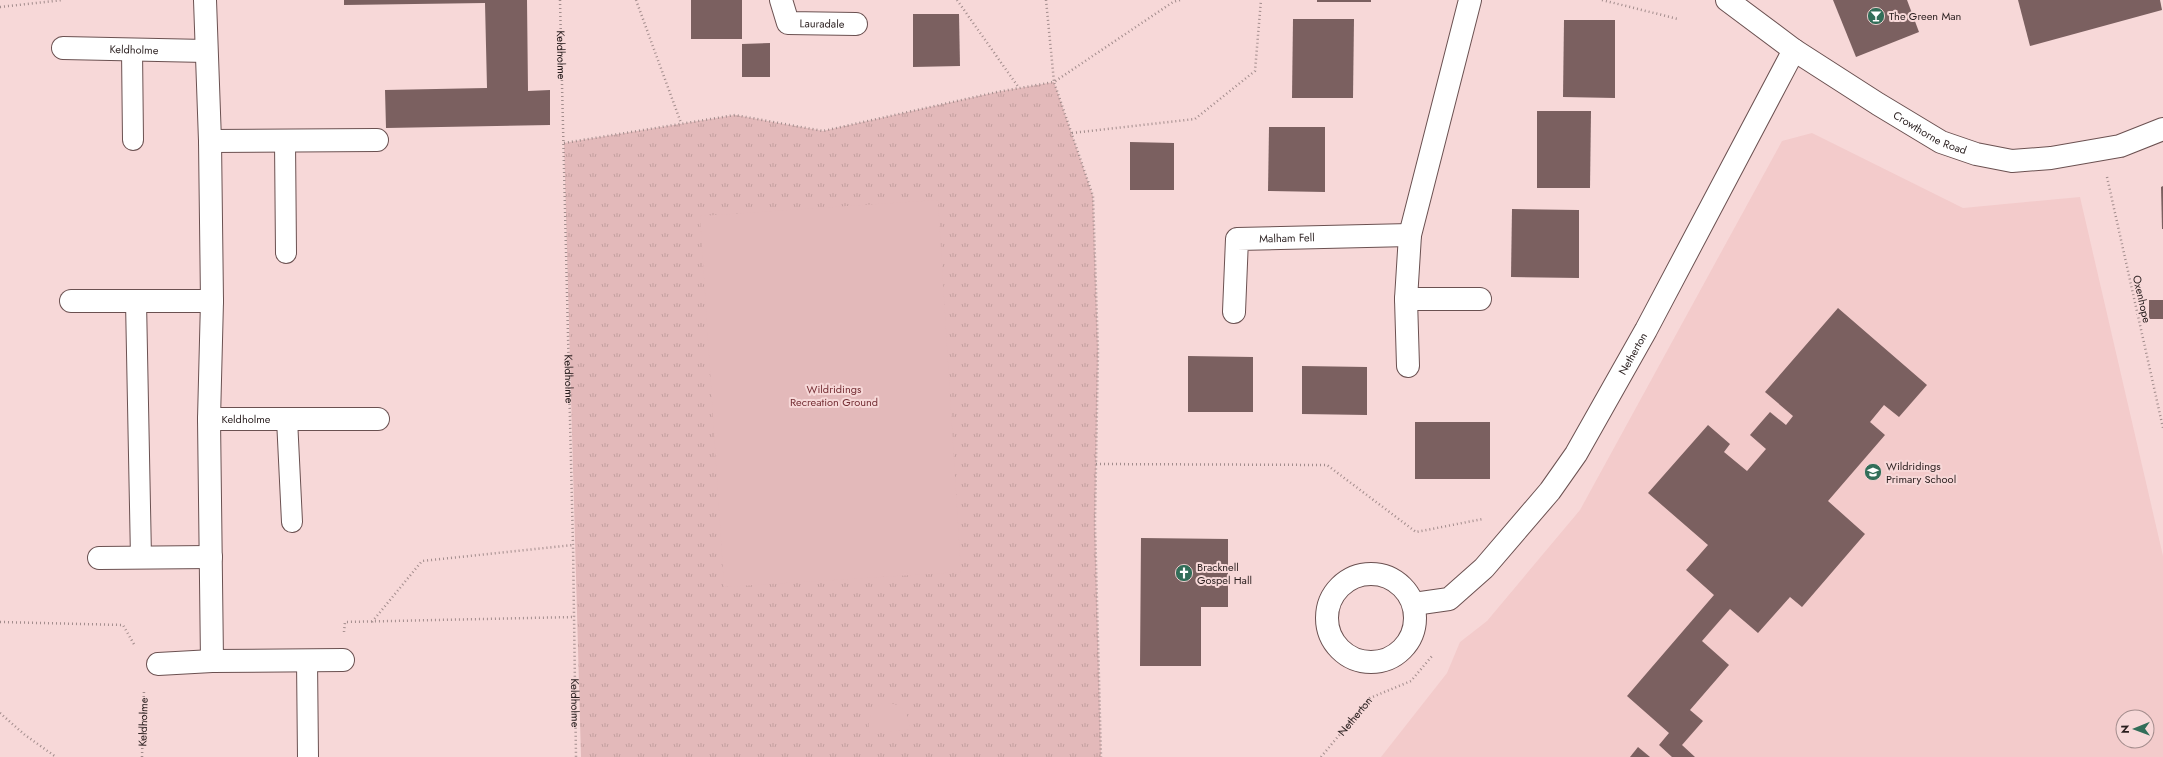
<svg xmlns="http://www.w3.org/2000/svg" width="2163" height="757" font-family="Jost,sans-serif">
<style>
.built{fill:#f3cbcb;fill-rule:evenodd}
.park{fill:url(#park-tufts)}
.garden{fill:#e3b9ba}
.building{fill:#7b6060}
.lines{fill:none;stroke-linecap:round;stroke-linejoin:round}
.lane-casing{stroke:#6b5151;stroke-width:22}
.street-casing{stroke:#6b5151;stroke-width:24}
.secondary-casing{stroke:#6b5151;stroke-width:24}
.path{stroke:#a28c8c;stroke-width:2.5;stroke-dasharray:1 3;stroke-linecap:butt}
.lane{stroke:#fff;stroke-width:20}
.street{stroke:#fff;stroke-width:22}
.secondary{stroke:#fff;stroke-width:22}
.labels{text-anchor:middle;stroke-width:4;stroke-linejoin:round;paint-order:stroke}
.poi-label{font-size:11px;fill:#281d1d;stroke:#f7d8d8;text-anchor:start}
.street-label{font-size:11px;fill:#281d1d;stroke:#f7d8d8}
.park-label{font-size:11px;fill:#752f35;stroke:#f7d8d8}
</style>
<defs>
<pattern id="park-tufts" width="24" height="20" patternUnits="userSpaceOnUse"><rect width="24" height="20" fill="#e3b9ba"/><path d="M3 7l-1-3M5 7V3M7 7l1-3M15 17l-1-3M17 17v-4M19 17l1-3" fill="none" stroke="#c39f9f"/></pattern>
</defs>
<rect width="100%" height="100%" fill="#f7d8d8"/>
<path class="built" d="M1812 133 1963 208 2080 197 2163 556V757H1381L1447 673 1460 642 1487 621 1580 510 1782 141ZM2123 717H2147V741H2123Z"/>
<polygon class="park" points="1054,82 1093,196 1098,351 1095,523 1101,757 581,757 564,143 735,115 823,131 997,92"/>
<g class="garden">
<polygon points="938,200 961,572 724,587 700,216"/>
<path d="M883 703C901 702 909 712 910 729L870 734C867 719 870 710 883 703Z"/>
</g>
<g class="building">
<polygon points="344,0 527,0 528,91 550,90 550,125 386,128 385,90 487,88 485,3 344,5"/>
<rect x="691" y="0" width="51" height="39"/>
<rect x="1317" y="0" width="54" height="2"/>
<polygon points="1833,0 1907,0 1919,32 1856,57"/>
<polygon points="2018,0 2160,0 2162,10 2030,46"/>
<polygon points="913,14 959,14 960,66 913,67"/>
<polygon points="1293,19 1354,19 1353,98 1292,98"/>
<polygon points="1564,20 1615,20 1615,98 1563,97"/>
<polygon points="770,43 770,77 742,77 742,44"/>
<polygon points="1537,111 1591,111 1590,188 1537,188"/>
<polygon points="1269,127 1325,127 1325,192 1268,191"/>
<polygon points="1130,142 1174,143 1174,190 1130,190"/>
<polygon points="2163,186 2163,229 2162,229 2161,187"/>
<polygon points="1512,209 1579,210 1579,278 1511,277"/>
<rect x="2149" y="300" width="14" height="19"/>
<polygon points="1838,308 1927,385 1899,417 1884,405 1870,422 1885,435 1828,501 1865,534 1802,607 1790,597 1758,633 1730,609 1702,641 1729,665 1690,710 1703,721 1682,745 1695,757 1672,757 1659,745 1669,733 1627,696 1714,595 1686,570 1708,545 1648,493 1708,425 1730,444 1724,452 1747,471 1766,449 1750,435 1770,412 1786,425 1793,416 1765,392"/>
<polygon points="1188,356 1253,357 1253,412 1188,412"/>
<polygon points="1302,366 1367,367 1367,415 1302,414"/>
<rect x="1415" y="422" width="75" height="57"/>
<polygon points="1141,538 1228,539 1228,607 1201,607 1201,666 1140,666"/>
<polygon points="1638,747 1650,757 1630,757"/>
</g>
<g class="lines">
<defs>
<g id="lane">
<polyline points="132,50 133,140"/>
<polyline points="285,141 286,253"/>
<polyline points="136,301 141,558"/>
<polyline points="287,419 292,522"/>
<polyline points="307,660 308,757"/>
</g>
<g id="street">
<polyline points="205,0 210,141 212,301 209,419 212,661"/>
<path id="s4" d="M781 0 788 23 856 24"/>
<path id="s5" d="M63 48 206 51"/>
<polyline points="210,141 377,140"/>
<polyline points="1406,299 1480,299"/>
<polyline points="71,301 212,301"/>
<path id="s6" d="M1234 312 1237 239 1410 235"/>
<polyline points="1408,366 1406,299 1410,235 1470,0"/>
<path id="s7" d="M209 419H378"/>
<polyline points="99,558 211,557"/>
<circle cx="1371" cy="618" r="44"/>
<path id="s8" d="M1414 604 1449 599 1484 568 1550 491 1576 454 1646 330 1794 50"/>
<polyline points="158,664 212,661 343,660"/>
</g>
<g id="secondary">
<path id="s9" d="M1727 0 1794 50 1878 104 1941 142 1976 154 2012 161 2051 158 2120 146 2163 129"/>
</g>
</defs>
<use href="#lane" class="lane-casing"/>
<use href="#street" class="street-casing"/>
<use href="#secondary" class="secondary-casing"/>
<g class="path">
<path id="s1" d="M560 0 573 545 576 757"/>
<polyline points="636,0 681,123"/>
<polyline points="957,0 1019,88"/>
<polyline points="1046,0 1054,82 1173,2 1180,0"/>
<polyline points="1602,0 1678,19"/>
<polyline points="0,7 63,0"/>
<polyline points="1072,133 1195,119 1255,71 1261,0"/>
<polyline points="564,143 735,115 823,131 997,92 1054,82 1093,196 1098,351 1095,523 1101,757"/>
<polyline points="2107,177 2163,428"/>
<polyline points="1096,464 1327,465 1416,532 1483,519"/>
<polyline points="0,622 123,625 135,646"/>
<polyline points="372,622 422,561 573,545"/>
<polyline points="344,632 345,622 575,617"/>
<polyline points="0,713 25,735 56,757"/>
<path id="s2" d="M142 757 144 690"/>
<path id="s3" d="M1321 757 1370 698 1411 681 1432 656"/>
</g>
<use href="#lane" class="lane"/>
<use href="#street" class="street"/>
<use href="#secondary" class="secondary"/>
</g>
<defs>
<symbol id="bar-disc" viewBox="-11 -11 22 22"><circle r="9.5" fill="#326e59" stroke="#f7d8d8"/><path d="M-6-5H6L.8 .8V4.5H3.5V6h-7V4.5H-.8V.8Z" fill="#fff"/></symbol>
<symbol id="school-disc" viewBox="-11 -11 22 22"><circle r="9.5" fill="#326e59" stroke="#f7d8d8"/><path d="M0-5L7-2L0 1L-7-2ZM-4 1L0 2.5L4 1V4Q0 6-4 4Z" fill="#fff"/></symbol>
<symbol id="church-disc" viewBox="-11 -11 22 22"><circle r="9.5" fill="#326e59" stroke="#f7d8d8"/><path d="M-1.2-6h2.4v3.5h3.3v2.4h-3.3V6h-2.4V-.1h-3.3v-2.4h3.3Z" fill="#fff"/></symbol>
</defs>
<g fill-rule="evenodd">
<use href="#bar-disc" x="1866" y="6" width="20" height="20"/>
<use href="#school-disc" x="1863" y="462" width="20" height="20"/>
<use href="#church-disc" x="1174" y="563" width="20" height="20"/>
</g>
<g class="labels">
<g class="poi-label">
<text x="1889" y="20">The Green Man</text>
<text x="1886" y="470">Wildridings<tspan x="1886" dy="13">Primary School</tspan></text>
<text x="1197" y="571">Bracknell<tspan x="1197" dy="13">Gospel Hall</tspan></text>
</g>
<g class="street-label">
<text dy="4" stroke="none"><textPath href="#s4" startOffset="58">Lauradale</textPath></text>
<text dy="4" stroke="none"><textPath href="#s5" startOffset="71">Keldholme</textPath></text>
<text dy="4" stroke="none"><textPath href="#s1" startOffset="55">Keldholme</textPath></text>
<text dy="4" stroke="none"><textPath href="#s9" startOffset="243">Crowthorne Road</textPath></text>
<text dy="4" stroke="none"><textPath href="#s6" startOffset="123">Malham Fell</textPath></text>
<text transform="translate(2142 299) rotate(77)" y="4">Oxenhope</text>
<text dy="4" stroke="none"><textPath href="#s8" startOffset="344">Netherton</textPath></text>
<text dy="4" stroke="none"><textPath href="#s1" startOffset="379">Keldholme</textPath></text>
<text dy="4" stroke="none"><textPath href="#s7" startOffset="37">Keldholme</textPath></text>
<text dy="4" stroke="none"><textPath href="#s1" startOffset="703">Keldholme</textPath></text>
<text dy="4" stroke="none"><textPath href="#s3" startOffset="53">Netherton</textPath></text>
<text dy="4" stroke="none"><textPath href="#s2" startOffset="35">Keldholme</textPath></text>
</g>
<g class="park-label">
<text x="834" y="393">Wildridings<tspan x="834" dy="13">Recreation Ground</tspan></text>
</g>
</g>
<g transform="translate(2135 729) rotate(269)"><circle r="19" fill="#f7d8d8" stroke="#a48d8d"/>
<path d="M0-3L7 15L0 10L-7 15Z" fill="#326e59"/>
<text y="-6" font-size="11" font-weight="bold" text-anchor="middle" fill="#281d1d">N</text>
</g>
</svg>
